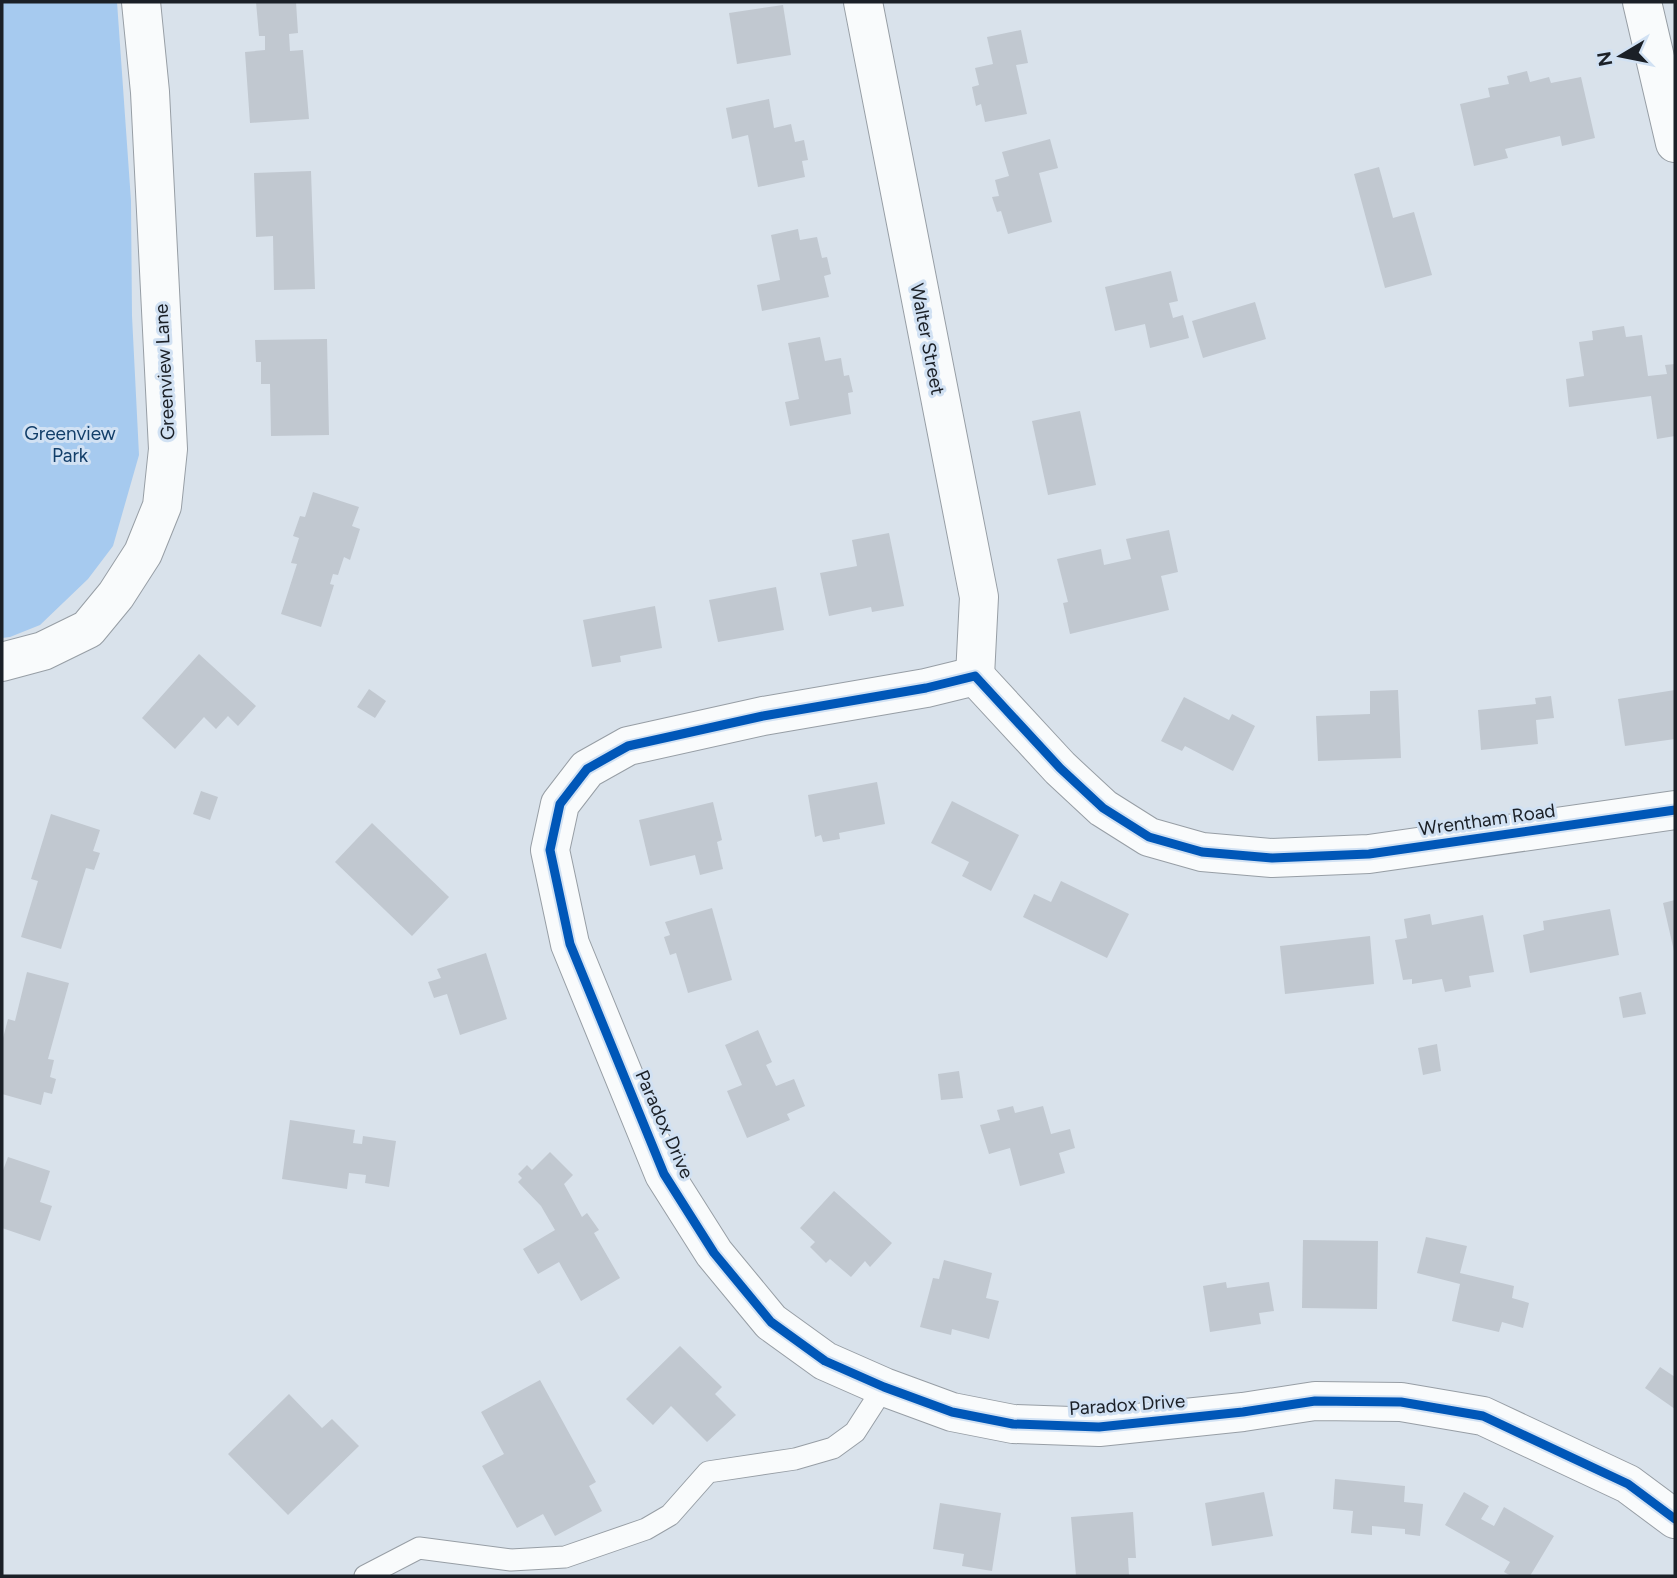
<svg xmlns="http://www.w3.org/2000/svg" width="1677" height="1578" font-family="Figtree,sans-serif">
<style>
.green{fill:#a6caef}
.building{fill:#c1c8d0}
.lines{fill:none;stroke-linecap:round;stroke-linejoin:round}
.lane-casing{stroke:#979ea5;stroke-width:23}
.street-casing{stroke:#979ea5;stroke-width:40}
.lane{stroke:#f9fbfc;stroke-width:21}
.street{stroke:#f9fbfc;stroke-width:38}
.cycleway-casing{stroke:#d1e1f3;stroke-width:13}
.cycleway{stroke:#0057b8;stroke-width:9}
.labels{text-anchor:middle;stroke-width:6;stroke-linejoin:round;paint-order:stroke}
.street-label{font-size:19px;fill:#1b2027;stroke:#d1e1f3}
.park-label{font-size:19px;fill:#123e69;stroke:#d1e1f3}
</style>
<rect width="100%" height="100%" fill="#d9e2eb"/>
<polygon class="green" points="2,2 117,2 131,201 132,316 139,455 113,546 88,579 40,625 10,637 2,638"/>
<g class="building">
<polygon points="256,2 296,2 298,33 289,34 290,51 303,50 309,119 250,123 245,52 265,50 265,36 259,36"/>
<polygon points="783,5 791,55 737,64 729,13"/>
<polygon points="1021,30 1028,63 1016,65 1027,114 985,122 981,104 976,106 972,87 979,85 975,68 993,64 987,37"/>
<polygon points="1527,71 1530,82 1549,77 1551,83 1581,77 1595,138 1562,146 1560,136 1505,149 1508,158 1474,166 1460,104 1490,97 1488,88 1509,84 1507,76"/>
<polygon points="769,99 774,128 791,124 795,142 804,140 808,160 802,161 805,177 758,187 748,135 732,139 726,108"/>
<polygon points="1050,139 1058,168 1039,173 1052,222 1008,234 1001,211 997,212 992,197 999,196 995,180 1009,176 1002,152"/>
<polygon points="1379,167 1393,218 1414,212 1432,275 1385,288 1354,174"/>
<polygon points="311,171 315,289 274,290 273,236 256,237 254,173"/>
<polygon points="798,229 800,240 817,237 822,258 827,257 831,274 824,276 829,297 762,311 757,285 780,280 771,235"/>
<polygon points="1171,271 1178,301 1169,303 1173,318 1183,315 1189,338 1150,348 1145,324 1115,331 1105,287"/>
<polygon points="1255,302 1266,339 1203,358 1192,321"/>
<polygon points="1624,326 1626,337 1642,335 1648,376 1667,374 1665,365 1675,364 1675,436 1657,439 1651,396 1569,407 1566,379 1584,376 1579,342 1593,340 1592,331"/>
<polygon points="820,337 825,361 841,358 844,376 849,375 853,392 848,393 851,414 790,426 785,402 799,399 788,343"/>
<polygon points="327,339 329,435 271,436 270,384 261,384 261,362 256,362 255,340"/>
<polygon points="1080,411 1096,485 1048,495 1032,421"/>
<polygon points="313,492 359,507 352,526 360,529 350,560 344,557 338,575 333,574 330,584 334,585 321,627 281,614 297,564 291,563 299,538 293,536 300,516 305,517"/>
<polygon points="1169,530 1178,572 1161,576 1169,610 1070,634 1063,603 1068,602 1057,559 1101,549 1104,565 1131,559 1126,539"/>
<polygon points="889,533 904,606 872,612 871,607 829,616 820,573 857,566 852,540"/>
<polygon points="776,587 784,630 718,642 709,600"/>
<polygon points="655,606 662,648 620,656 621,662 592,667 583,620"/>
<polygon points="199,654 256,706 238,726 228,716 216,729 204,717 175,749 142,718"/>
<polygon points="369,689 386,701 375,718 357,707"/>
<polygon points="1398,690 1401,758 1318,761 1316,716 1370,714 1370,691"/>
<polygon points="1675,690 1675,739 1625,746 1618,699"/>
<polygon points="1551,696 1554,718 1536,720 1538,744 1481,750 1478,710 1536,704 1535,698"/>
<polygon points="1184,697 1229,720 1232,714 1255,726 1233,771 1185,746 1182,751 1161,741"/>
<polygon points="877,782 885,824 839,833 840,839 823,842 821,835 815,837 808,795"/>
<polygon points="201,791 218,797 210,820 193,814"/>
<polygon points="952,801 1019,835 991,891 962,876 969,862 931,843"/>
<polygon points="713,802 722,840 717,842 723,869 700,875 695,855 650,866 639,820"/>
<polygon points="51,814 100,830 93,851 100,853 94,870 86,868 61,949 21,937 38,881 31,879"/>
<polygon points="372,823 449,897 412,936 335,862"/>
<polygon points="1061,881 1129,914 1107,958 1023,917 1034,894 1051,902"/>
<polygon points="1675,900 1675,951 1674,951 1663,903"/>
<polygon points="712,908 732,980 688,993 676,953 670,955 664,937 670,935 665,922"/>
<polygon points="1610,909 1619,955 1530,973 1523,935 1544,930 1543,921"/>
<polygon points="1430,914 1432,925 1483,915 1494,972 1469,976 1471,987 1445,992 1442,979 1412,984 1412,979 1403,980 1395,940 1407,938 1404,919"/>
<polygon points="1370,936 1374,984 1285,994 1280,946"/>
<polygon points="486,953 507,1019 460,1035 447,994 434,998 428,982 441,978 437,969"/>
<polygon points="27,972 69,983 48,1059 54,1060 50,1077 56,1079 52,1094 44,1092 41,1105 2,1094 2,1042 8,1019 15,1021"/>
<polygon points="1641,992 1646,1014 1623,1018 1619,997"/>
<polygon points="758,1030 772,1062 766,1065 776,1086 794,1079 805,1106 787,1114 790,1120 747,1138 727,1091 742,1085 725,1045"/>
<polygon points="1437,1044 1441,1071 1423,1075 1418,1048"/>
<polygon points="959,1071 963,1098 941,1100 938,1074"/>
<polygon points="1013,1106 1015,1113 1043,1106 1051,1134 1070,1129 1075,1148 1059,1153 1065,1173 1020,1186 1010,1148 989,1154 980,1125 1000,1120 997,1110"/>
<polygon points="290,1120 355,1130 353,1143 362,1144 363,1136 396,1141 389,1187 365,1183 366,1175 349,1173 347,1189 282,1179"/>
<polygon points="550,1152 573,1175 564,1184 582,1217 587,1213 599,1230 594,1233 620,1278 581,1301 559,1262 538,1274 523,1249 555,1230 541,1206 518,1182 522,1178 518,1174 527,1165 532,1170"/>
<polygon points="8,1157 50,1171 40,1202 52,1206 40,1241 2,1228 2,1173"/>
<polygon points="834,1191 892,1243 870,1267 865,1261 851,1277 830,1259 826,1263 810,1247 815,1242 800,1228"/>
<polygon points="1426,1237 1467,1246 1460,1273 1514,1286 1512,1298 1529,1303 1523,1328 1502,1322 1499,1332 1452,1321 1460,1284 1417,1273"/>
<polygon points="1303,1240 1378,1241 1377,1309 1302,1308"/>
<polygon points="944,1260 992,1273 986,1298 999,1301 989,1339 952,1329 951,1335 920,1327 933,1278 939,1279"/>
<polygon points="1226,1282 1227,1288 1269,1282 1274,1311 1259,1313 1261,1324 1210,1332 1203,1286"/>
<polygon points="680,1346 722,1387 715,1394 736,1415 707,1442 671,1406 653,1425 626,1399"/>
<polygon points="1660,1367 1675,1377 1675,1409 1645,1388"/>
<polygon points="540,1380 596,1482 589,1486 602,1511 555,1536 543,1514 517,1528 482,1466 504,1454 481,1412"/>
<polygon points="289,1394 322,1428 332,1419 359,1446 288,1515 228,1454"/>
<polygon points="1335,1479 1405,1486 1404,1502 1423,1504 1420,1536 1405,1534 1405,1529 1372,1526 1372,1535 1351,1533 1353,1511 1333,1509"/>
<polygon points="1264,1492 1273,1536 1212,1546 1205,1503"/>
<polygon points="1464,1492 1489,1506 1481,1519 1494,1526 1504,1507 1554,1536 1530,1576 1511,1576 1504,1572 1510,1562 1445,1525"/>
<polygon points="940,1503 1001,1513 992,1571 962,1566 964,1554 933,1549"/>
<polygon points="1133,1512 1136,1558 1128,1558 1129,1575 1076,1576 1071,1517"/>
</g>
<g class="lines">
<defs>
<polyline id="lane" points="365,1576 419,1548 511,1560 565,1557 646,1529 670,1515 708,1472 795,1459 833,1448 855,1432 884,1387"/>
<g id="street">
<polyline points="863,2 979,597 975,676"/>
<polyline points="1642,2 1675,143"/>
<polyline points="2,662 43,651 88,629 116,595 143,553 162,506 168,449 150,92 141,2"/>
<polyline points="1675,810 1369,854 1272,858 1202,852 1149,837 1103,808 1060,768 975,676 926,688 763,716 628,746 587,769 560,804 550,850 570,944 664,1174 714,1253 771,1322 825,1361 884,1387 952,1412 1013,1424 1099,1427 1243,1412 1315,1401 1401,1402 1483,1416 1628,1484 1675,1519"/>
</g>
</defs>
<use href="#lane" class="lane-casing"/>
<use href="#street" class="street-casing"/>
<use href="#lane" class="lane"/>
<use href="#street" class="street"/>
<defs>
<polyline id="cycleway" points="1675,810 1369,854 1272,858 1202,852 1149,837 1103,808 1060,768 975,676 926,688 763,716 628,746 587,769 560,804 550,850 570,944 664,1174 714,1253 771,1322 825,1361 884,1387 952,1412 1013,1424 1099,1427 1243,1412 1315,1401 1401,1402 1483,1416 1628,1484 1675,1519"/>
</defs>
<use href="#cycleway" class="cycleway-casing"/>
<use href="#cycleway" class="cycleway"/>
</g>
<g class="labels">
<g class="street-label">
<text transform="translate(928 339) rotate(79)" y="7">Walter Street</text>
<text transform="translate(164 372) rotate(-93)" y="7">Greenview Lane</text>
<text transform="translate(1487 819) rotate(-8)" y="7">Wrentham Road</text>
<text transform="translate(665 1124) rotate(66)" y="7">Paradox Drive</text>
<text transform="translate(1127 1404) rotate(-4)" y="7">Paradox Drive</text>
</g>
<g class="park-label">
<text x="70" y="440">Greenview<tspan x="70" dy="22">Park</tspan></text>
</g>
</g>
<rect width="1677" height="1578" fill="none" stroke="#1b2027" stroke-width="7"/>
<g transform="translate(1621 56) rotate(260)" stroke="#d1e1f3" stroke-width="5" paint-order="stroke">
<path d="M0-5L12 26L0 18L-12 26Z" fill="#1b2027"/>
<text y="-10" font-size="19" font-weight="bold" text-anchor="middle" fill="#1b2027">N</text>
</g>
</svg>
